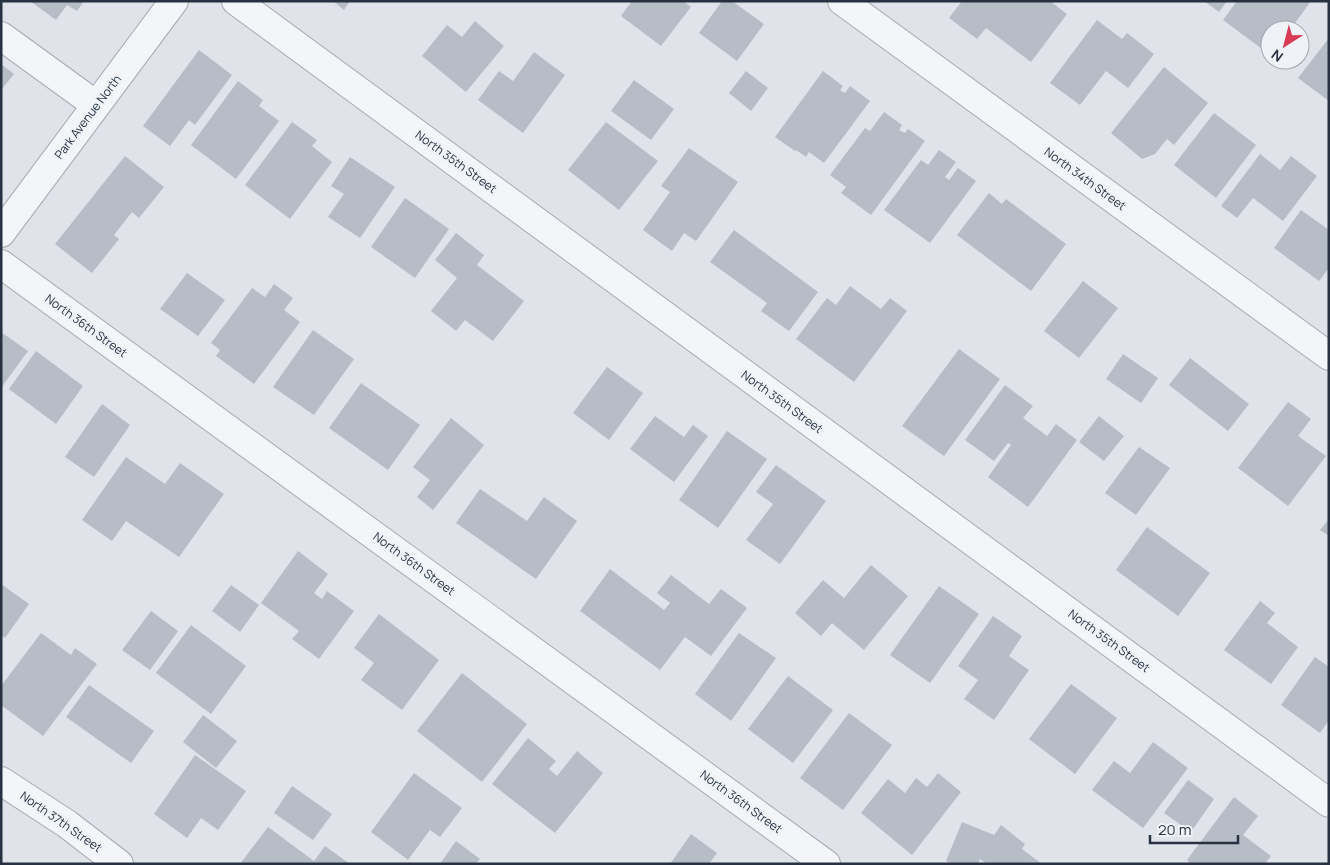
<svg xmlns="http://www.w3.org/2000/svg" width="1330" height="865" font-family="Manrope,sans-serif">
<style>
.building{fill:#b6bdc7}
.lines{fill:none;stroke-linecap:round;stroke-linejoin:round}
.minor-casing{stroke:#a5abb4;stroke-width:30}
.minor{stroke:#f3f5f8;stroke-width:28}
.labels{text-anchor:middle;stroke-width:5;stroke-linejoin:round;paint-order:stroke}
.street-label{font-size:12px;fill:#273142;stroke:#eff3f7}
</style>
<rect width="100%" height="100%" fill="#e0e4ea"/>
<g class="building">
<polygon points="30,1 84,1 77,11 67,5 56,20"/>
<polygon points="333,1 350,1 344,10"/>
<polygon points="632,1 683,1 691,7 661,46 621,16"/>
<polygon points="722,1 732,1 764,24 737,61 699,33"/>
<polygon points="962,1 1050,1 1067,14 1031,62 986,28 977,39 949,18"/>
<polygon points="1204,1 1227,1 1219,12"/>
<polygon points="1237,1 1311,1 1290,30 1270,30 1270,55 1223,20"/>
<polygon points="1097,20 1122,39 1127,33 1154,54 1128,88 1106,71 1080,105 1050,83"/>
<polygon points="475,21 504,46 466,92 422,56 447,25 462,37"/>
<polygon points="1329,38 1329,101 1298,78"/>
<polygon points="199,50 232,75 195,125 189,120 170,146 143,126"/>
<polygon points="534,52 565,75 523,133 478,100 499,71 513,81"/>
<polygon points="1,64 14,74 1,90"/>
<polygon points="1164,67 1208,103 1174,145 1167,139 1155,154 1142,159 1111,133"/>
<polygon points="746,71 768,88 751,111 729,93"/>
<polygon points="823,71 843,86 840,90 845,93 850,86 870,101 824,163 809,152 806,157 796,150 795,151 775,137"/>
<polygon points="634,80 674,109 651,140 611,111"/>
<polygon points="238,81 263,100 259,106 279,121 236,179 191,145"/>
<polygon points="884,112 902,125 899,130 905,133 908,129 925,141 871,215 841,193 846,187 830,175 865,128 870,131"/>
<polygon points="1214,113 1256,145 1216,198 1174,165"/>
<polygon points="292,122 317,140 312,146 332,162 290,219 245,185"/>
<polygon points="606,122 658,161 619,210 568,170"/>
<polygon points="689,148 738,182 696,241 684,233 672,251 643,230 670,192 661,186"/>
<polygon points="939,150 956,162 945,177 949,180 958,168 976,181 930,243 884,210 921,160 928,165"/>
<polygon points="1260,154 1280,170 1291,156 1317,176 1283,221 1253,198 1237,218 1221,206"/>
<polygon points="125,156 164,187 139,218 132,212 114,235 119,239 92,273 55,244"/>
<polygon points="350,157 395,187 360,238 328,217 344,194 331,186"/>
<polygon points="989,193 1002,204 1006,199 1066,244 1031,291 957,235"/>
<polygon points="405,198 449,229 415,278 371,247"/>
<polygon points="1301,210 1329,230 1329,268 1319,281 1274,248"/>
<polygon points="734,230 818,292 789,331 761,311 767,303 710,262"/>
<polygon points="456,233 484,255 477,265 524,301 493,341 465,320 456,331 431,311 457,278 435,260"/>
<polygon points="187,273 225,300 198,336 160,309"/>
<polygon points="1083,281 1118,308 1079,358 1044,331"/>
<polygon points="274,284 293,298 284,310 300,322 254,384 216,356 220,350 211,343 252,288 265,297"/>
<polygon points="850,286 881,309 890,298 907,311 854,382 796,339 827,298 836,305"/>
<polygon points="313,330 354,359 314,415 273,387"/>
<polygon points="1,332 28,351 1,388"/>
<polygon points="959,349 1000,379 944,456 902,426"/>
<polygon points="36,351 83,386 56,424 9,389"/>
<polygon points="1123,354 1158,378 1141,403 1106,379"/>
<polygon points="1190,358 1249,404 1228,431 1169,385"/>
<polygon points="607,367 643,393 609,440 573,413"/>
<polygon points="361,383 420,425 388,470 329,428"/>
<polygon points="1005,385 1033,406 1023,418 1047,436 1056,424 1077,440 1028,507 988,477 1011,445 1008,443 994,461 965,440"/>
<polygon points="1288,402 1311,419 1298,436 1326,456 1288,506 1238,468"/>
<polygon points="102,404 130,425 94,477 65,457"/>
<polygon points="655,416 684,437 693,425 708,436 674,482 630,449"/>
<polygon points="1099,416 1124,436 1104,461 1079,442"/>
<polygon points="451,418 484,445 433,510 417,497 430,480 413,467"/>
<polygon points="727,431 767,459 718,528 679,500"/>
<polygon points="1139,447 1170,468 1136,515 1105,493"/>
<polygon points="126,457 165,484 180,463 224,494 179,557 126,521 112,541 82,520"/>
<polygon points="776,465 826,501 780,564 746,540 773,504 756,492"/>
<polygon points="480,489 527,521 544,497 577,521 536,579 456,523"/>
<polygon points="1329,519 1329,536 1320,530"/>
<polygon points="1147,527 1210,573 1178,616 1116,570"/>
<polygon points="298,551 328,574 314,593 322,599 327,591 354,611 319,659 292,639 299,631 261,603"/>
<polygon points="871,565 908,596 864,650 832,623 821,636 795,613 823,580 844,598"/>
<polygon points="610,569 664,610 670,603 657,593 671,575 709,604 721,589 747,608 711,656 685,637 660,670 580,611"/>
<polygon points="1,584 29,604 5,638 1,635"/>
<polygon points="231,585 259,605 240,632 212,611"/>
<polygon points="939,586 979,614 930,683 890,655"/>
<polygon points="1260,601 1275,613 1267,623 1298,647 1271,684 1224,650"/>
<polygon points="151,611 178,631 150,670 122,650"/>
<polygon points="379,614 439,660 402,710 361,680 374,663 354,648"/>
<polygon points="993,616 1022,636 1009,656 1029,670 994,720 964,699 978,680 958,666"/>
<polygon points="191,625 246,666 211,714 156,673"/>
<polygon points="41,633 71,655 75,648 97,664 43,736 1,705 1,686"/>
<polygon points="739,633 776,658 731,721 695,694"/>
<polygon points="1315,657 1329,667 1329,720 1320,733 1281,705"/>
<polygon points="462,673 527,724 482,782 417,731"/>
<polygon points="788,676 833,710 793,763 748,729"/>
<polygon points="1071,684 1117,718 1075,774 1029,739"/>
<polygon points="89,685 154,731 131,763 66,717"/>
<polygon points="849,713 892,745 843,810 800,778"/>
<polygon points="203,715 237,741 216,768 183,742"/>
<polygon points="528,738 556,761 549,769 557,776 577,751 603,773 555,833 492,784"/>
<polygon points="1153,742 1188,768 1143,828 1092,790 1114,761 1130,773"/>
<polygon points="195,755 246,791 218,830 201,818 187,838 154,814"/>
<polygon points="414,773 462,808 440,837 430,830 408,860 371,832"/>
<polygon points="938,773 961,792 912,855 861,813 888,779 905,793 916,778 927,787"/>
<polygon points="1188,780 1214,799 1191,832 1164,813"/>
<polygon points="292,786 332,814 313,840 274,813"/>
<polygon points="1234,797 1258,816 1243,835 1271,856 1265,864 1191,864 1187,860"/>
<polygon points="962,822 994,835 1001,825 1025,844 1022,849 1042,864 987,864 980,859 978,864 952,864 946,861"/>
<polygon points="268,827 314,861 325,846 350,864 240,864"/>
<polygon points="691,834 717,853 709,864 670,864"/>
<polygon points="456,841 480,859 476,864 440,864"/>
</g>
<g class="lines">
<defs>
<g id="minor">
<polyline points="236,1 1329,803"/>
<polyline points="842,1 1329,356"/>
<polyline points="1,36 96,105"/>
<polyline points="1,233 174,1"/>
<polyline points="1,264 826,864"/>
<polyline points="1,781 67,824 119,864"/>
</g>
</defs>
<use href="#minor" class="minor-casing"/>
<use href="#minor" class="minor"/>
</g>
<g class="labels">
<g class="street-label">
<text transform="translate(88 117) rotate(-53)" y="4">Park Avenue North</text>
<text transform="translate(456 162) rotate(36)" y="4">North 35th Street</text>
<text transform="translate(1085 179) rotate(36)" y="4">North 34th Street</text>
<text transform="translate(86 326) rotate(36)" y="4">North 36th Street</text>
<text transform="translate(782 402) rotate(36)" y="4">North 35th Street</text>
<text transform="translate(414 564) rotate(36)" y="4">North 36th Street</text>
<text transform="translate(1109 641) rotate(36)" y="4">North 35th Street</text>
<text transform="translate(741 802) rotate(36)" y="4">North 36th Street</text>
<text transform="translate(61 822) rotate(35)" y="4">North 37th Street</text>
</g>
</g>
<rect width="1330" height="865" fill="none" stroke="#273142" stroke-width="5"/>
<g transform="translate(1285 45) rotate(216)"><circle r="24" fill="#eff3f7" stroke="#9fa5af"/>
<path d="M0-4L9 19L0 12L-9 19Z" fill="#d83b55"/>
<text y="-8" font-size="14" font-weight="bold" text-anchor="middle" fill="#273142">N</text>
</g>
<path d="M1150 835v8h88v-8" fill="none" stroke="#273142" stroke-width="2.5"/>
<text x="1158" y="835" font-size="15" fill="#273142" stroke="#eff3f7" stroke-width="4" paint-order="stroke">20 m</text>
</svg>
